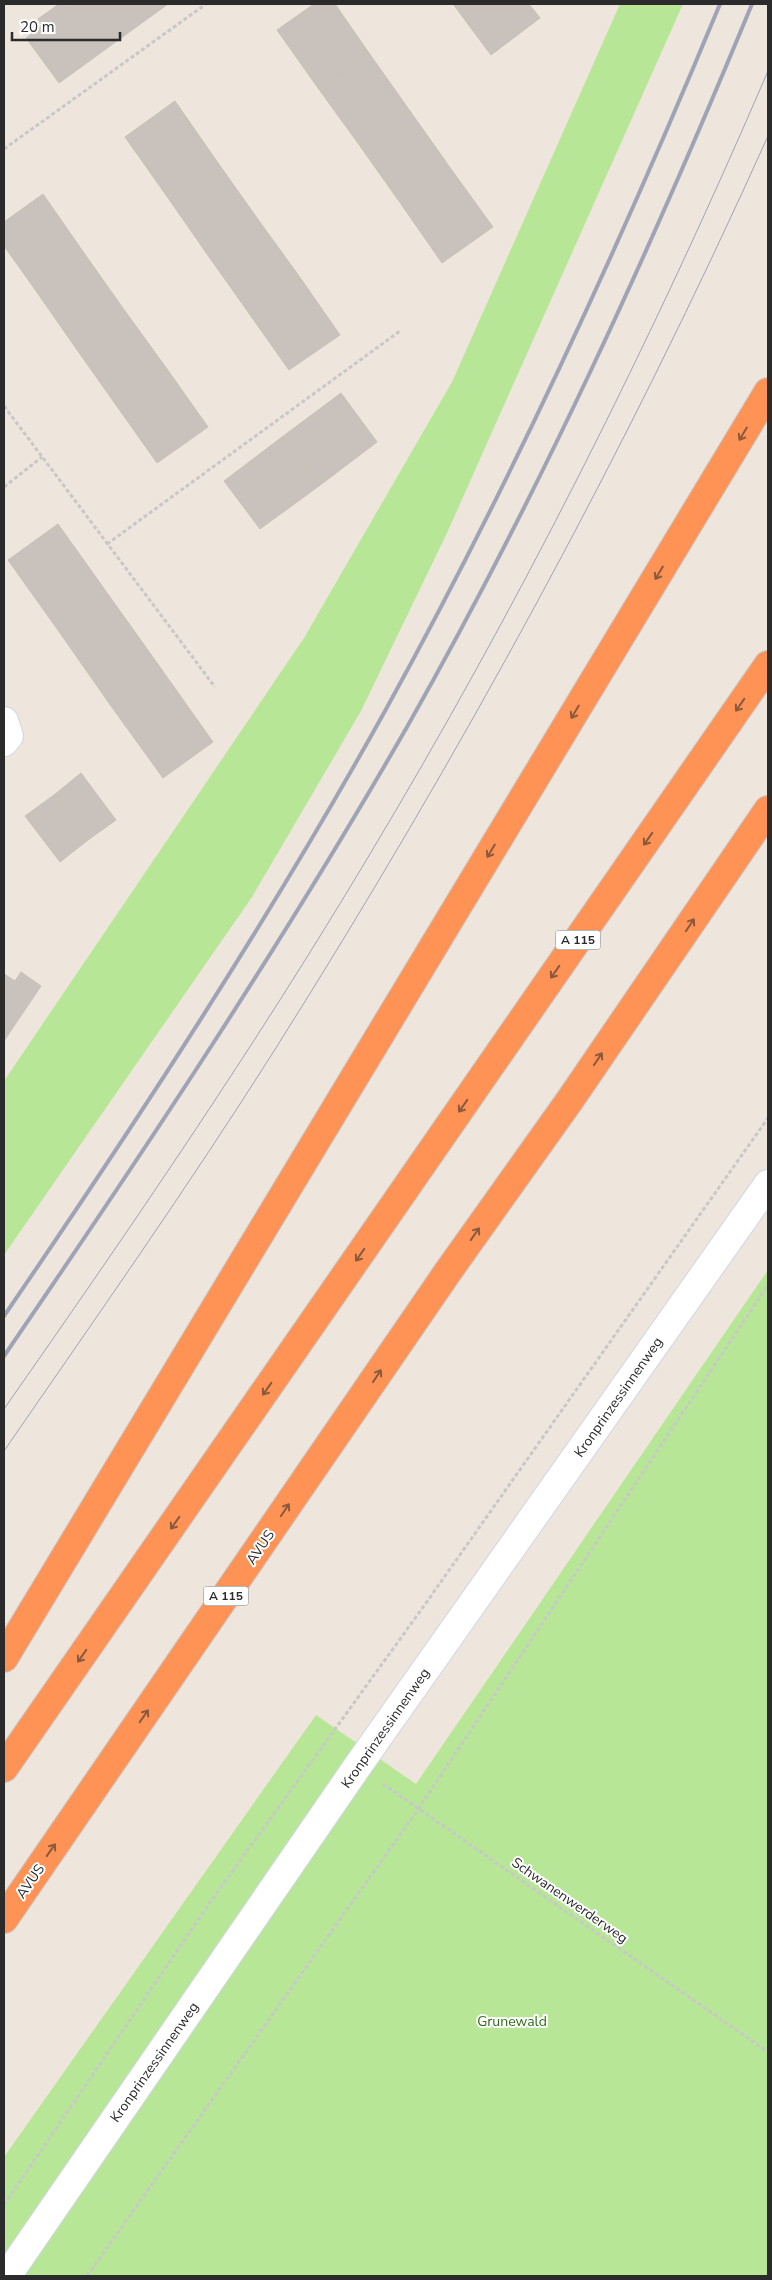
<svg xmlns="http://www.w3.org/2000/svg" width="772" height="2280" font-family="'Nunito Sans',sans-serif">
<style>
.green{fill:#b7e796}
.building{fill:#c9c2bc;stroke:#c9c1b6}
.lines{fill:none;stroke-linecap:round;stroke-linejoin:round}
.minor-casing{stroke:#d1d6e4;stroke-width:30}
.highway-casing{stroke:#c8c8c8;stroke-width:30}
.path{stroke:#c8c8c8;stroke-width:3;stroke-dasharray:4 2.5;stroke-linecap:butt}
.minor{stroke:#fff;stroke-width:28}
.highway{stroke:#ff9356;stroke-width:28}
.tram{stroke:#9ea4b6;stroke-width:1}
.rail{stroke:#9ea4b6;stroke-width:4}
.oneway{stroke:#8a5a3e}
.labels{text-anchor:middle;stroke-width:4;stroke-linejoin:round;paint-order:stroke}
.shield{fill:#fff;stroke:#6b6b6b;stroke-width:1}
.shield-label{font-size:12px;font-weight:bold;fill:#2b2b2b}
.street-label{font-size:14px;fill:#2b2b2b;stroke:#fff}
.park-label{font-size:14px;fill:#2e6d16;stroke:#fff}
</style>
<rect width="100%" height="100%" fill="#eee5dc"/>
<g class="green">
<polygon points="620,4 683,4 447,533 361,711 252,897 4,1255 4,1081 304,638 452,382"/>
<polygon points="768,1270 768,2276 4,2276 4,2157 316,1715 416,1784"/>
</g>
<g class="building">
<polygon points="59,4 67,4 68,6 72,4 168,4 59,83 26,38 42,25 38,19"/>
<polygon points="314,4 335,4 369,53 318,88 277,30"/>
<polygon points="453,4 529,4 540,18 491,55"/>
<polygon points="369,53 410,111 360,146 318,88"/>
<polygon points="175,101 216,160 166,195 125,137"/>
<polygon points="410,111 451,169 401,204 360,146"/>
<polygon points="216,160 257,218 207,254 166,195"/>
<polygon points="451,169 493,227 442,263 401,204"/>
<polygon points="43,194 84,253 34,288 4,246 4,222"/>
<polygon points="257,218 299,276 248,312 207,254"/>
<polygon points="84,253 125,311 75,347 34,288"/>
<polygon points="299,276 340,335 289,370 248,312"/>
<polygon points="125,311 167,369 116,405 75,347"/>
<polygon points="167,369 208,427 157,463 116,405"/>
<polygon points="341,393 377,442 319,486 282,437"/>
<polygon points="282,437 319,486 260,529 224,481"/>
<polygon points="58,524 110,597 60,633 8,560"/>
<polygon points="110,597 162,670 111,706 60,633"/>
<polygon points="162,670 213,742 163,778 111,706"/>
<polygon points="81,773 116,820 88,840 54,795"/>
<polygon points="54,795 88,840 60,862 25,816"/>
<polygon points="21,972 41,986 4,1041 4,974 15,981"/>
</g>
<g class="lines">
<defs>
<g id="minor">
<polyline points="4,721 9,736 4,742"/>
<polyline points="7,2276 357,1767 768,1184"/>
</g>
<g id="highway">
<polyline points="4,1658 768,392"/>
<polyline points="4,1768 768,665"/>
<polyline points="4,1919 447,1273 570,1100 768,810"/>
</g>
</defs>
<use href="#minor" class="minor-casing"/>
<use href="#highway" class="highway-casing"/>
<g class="path">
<polyline points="4,149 206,4"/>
<polyline points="4,406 215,687"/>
<polyline points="4,487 42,457"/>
<polyline points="107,544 400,331"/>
<polyline points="383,1784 768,2052"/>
<polyline points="4,2205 211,1901 421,1610 768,1118"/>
<polyline points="87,2276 419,1808 768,1285"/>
</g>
<use href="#minor" class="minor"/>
<use href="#highway" class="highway"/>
<g class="tram">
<path d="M4 1409C130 1229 254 1048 367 859 519 606 652 341 768 71"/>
<path d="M4 1451C95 1319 188 1187 274 1051 459 758 626 452 768 136"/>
</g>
<g class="rail">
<path d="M4 1316C138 1120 269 920 385 711 511 483 620 245 720 4"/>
<path d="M4 1356C145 1150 283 943 407 727 539 494 650 251 752 4"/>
</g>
</g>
<defs><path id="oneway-shaft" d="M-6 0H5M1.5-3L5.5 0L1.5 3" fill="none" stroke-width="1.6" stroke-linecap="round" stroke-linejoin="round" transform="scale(1.25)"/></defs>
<g class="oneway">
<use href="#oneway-shaft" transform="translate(743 434) rotate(121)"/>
<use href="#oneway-shaft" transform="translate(659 573) rotate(121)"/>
<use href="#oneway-shaft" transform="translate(740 705) rotate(125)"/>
<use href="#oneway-shaft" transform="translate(575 712) rotate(121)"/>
<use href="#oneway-shaft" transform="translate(648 839) rotate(125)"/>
<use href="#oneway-shaft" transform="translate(491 851) rotate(121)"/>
<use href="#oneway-shaft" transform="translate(690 925) rotate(-56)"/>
<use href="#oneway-shaft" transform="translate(555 972) rotate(125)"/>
<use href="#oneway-shaft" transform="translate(598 1059) rotate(-56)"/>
<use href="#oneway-shaft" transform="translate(463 1106) rotate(125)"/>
<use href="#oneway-shaft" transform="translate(475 1234) rotate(-55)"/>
<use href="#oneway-shaft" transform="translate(360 1255) rotate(125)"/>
<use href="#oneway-shaft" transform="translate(377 1376) rotate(-56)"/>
<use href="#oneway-shaft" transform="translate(267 1389) rotate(125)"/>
<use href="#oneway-shaft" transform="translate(285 1510) rotate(-56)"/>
<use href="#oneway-shaft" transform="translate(175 1523) rotate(125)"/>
<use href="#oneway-shaft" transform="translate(82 1656) rotate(125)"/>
<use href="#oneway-shaft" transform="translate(144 1716) rotate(-55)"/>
<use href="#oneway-shaft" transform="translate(51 1850) rotate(-55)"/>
</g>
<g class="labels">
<g class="shield">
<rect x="555.5" y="930.5" width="45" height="19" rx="4"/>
<rect x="203.5" y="1586.5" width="45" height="19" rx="4"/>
</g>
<g class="shield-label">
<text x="578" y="944">A 115</text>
<text x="226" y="1600">A 115</text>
</g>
<g class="street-label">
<text transform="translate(618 1397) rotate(-55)" y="5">Kronprinzessinnenweg</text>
<text transform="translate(260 1547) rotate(-56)" y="5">AVUS</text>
<text transform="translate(385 1728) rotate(-55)" y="5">Kronprinzessinnenweg</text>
<text transform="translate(30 1881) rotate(-55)" y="5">AVUS</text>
<text transform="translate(570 1900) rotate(35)" y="5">Schwanenwerderweg</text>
<text transform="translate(154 2062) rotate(-55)" y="5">Kronprinzessinnenweg</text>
</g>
<g class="park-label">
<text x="512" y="2026">Grunewald</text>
</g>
</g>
<rect width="772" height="2280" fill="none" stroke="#2b2b2b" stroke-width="10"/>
<path d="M12 32v8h108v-8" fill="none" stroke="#2b2b2b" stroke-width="2.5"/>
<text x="20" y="32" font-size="15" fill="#2b2b2b" stroke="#ffffff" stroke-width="4" paint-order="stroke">20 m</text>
</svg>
